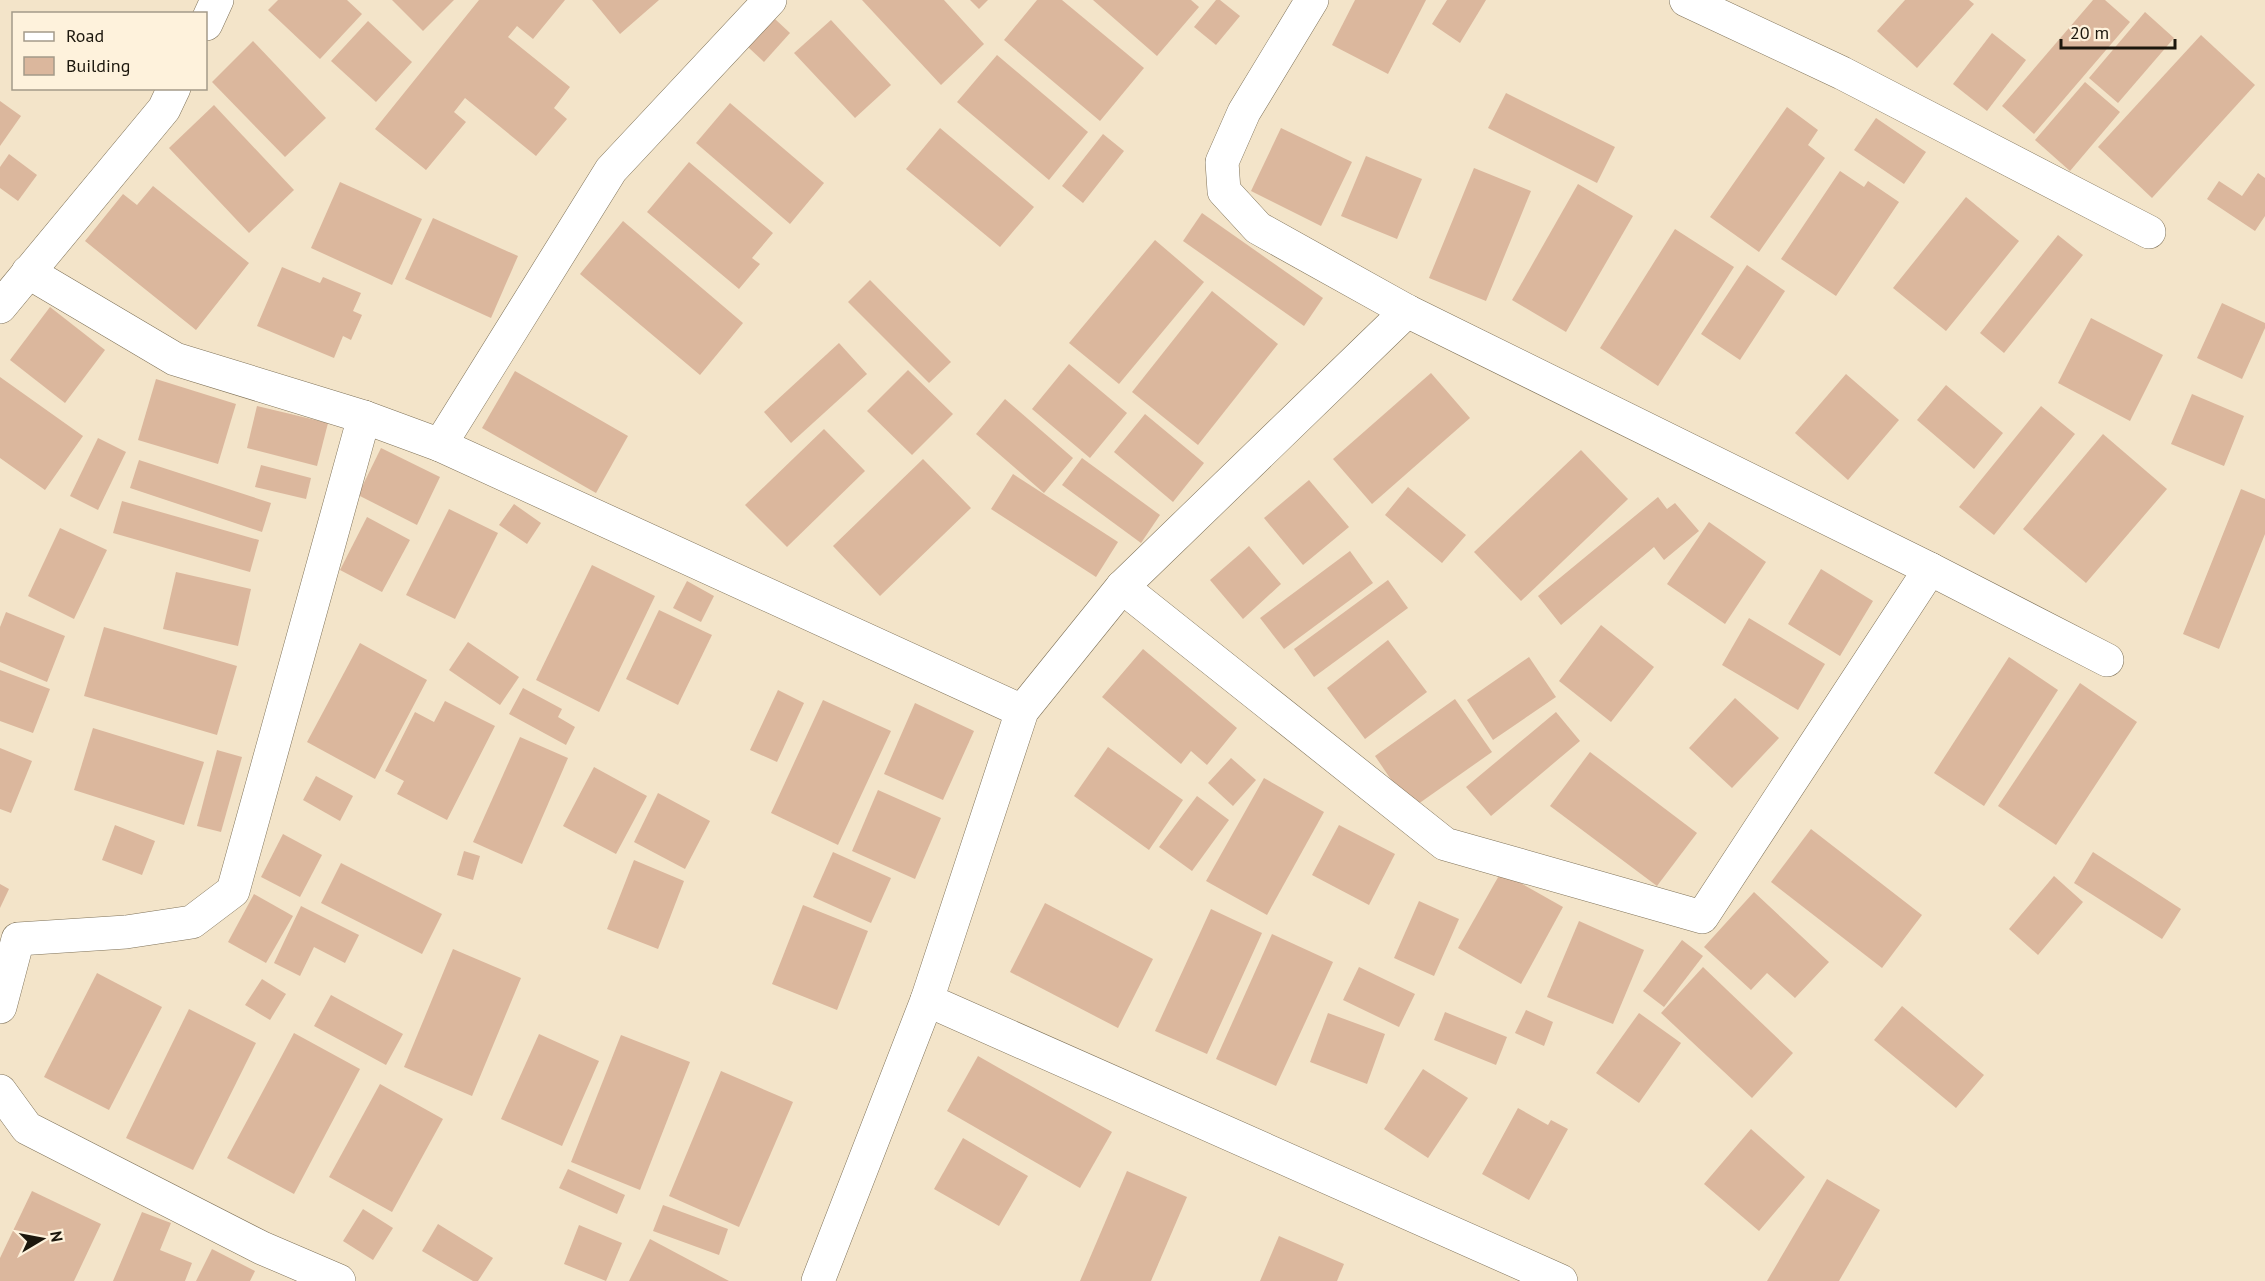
<svg xmlns="http://www.w3.org/2000/svg" width="2265" height="1281" font-family="'PT Sans',sans-serif">
<style>
.building{fill:#dbb79d}
.lines{fill:none;stroke-linecap:round;stroke-linejoin:round}
.minor-casing{stroke:#7f7259;stroke-width:34}
.minor{stroke:#fff;stroke-width:33}
</style>
<rect width="100%" height="100%" fill="#f3e4c9"/>
<g class="building">
<polygon points="278,0 347,0 362,14 320,59 268,10"/>
<polygon points="392,0 454,0 423,31"/>
<polygon points="479,0 565,0 533,39 517,26 508,37 570,87 554,108 567,119 536,156 465,98 454,112 466,122 426,170 375,129"/>
<polygon points="592,0 659,0 620,34"/>
<polygon points="862,0 944,0 984,44 941,85"/>
<polygon points="970,0 988,0 979,9"/>
<polygon points="1037,0 1062,0 1144,68 1100,121 1004,40"/>
<polygon points="1093,0 1191,0 1199,7 1157,56"/>
<polygon points="1216,0 1220,0 1240,16 1216,45 1194,27"/>
<polygon points="1355,0 1426,0 1388,74 1332,45"/>
<polygon points="1447,0 1486,0 1460,43 1432,24"/>
<polygon points="1905,0 1969,0 1974,4 1917,68 1877,31"/>
<polygon points="2093,0 2105,0 2130,22 2034,134 2002,106"/>
<polygon points="2145,12 2174,38 2118,103 2089,78"/>
<polygon points="775,19 790,33 764,62 748,47"/>
<polygon points="831,20 891,85 855,118 794,53"/>
<polygon points="368,21 412,62 376,102 331,61"/>
<polygon points="1992,33 2026,60 1987,111 1953,84"/>
<polygon points="2201,35 2255,85 2152,198 2098,147"/>
<polygon points="253,41 326,118 285,157 212,82"/>
<polygon points="997,55 1088,132 1049,180 957,102"/>
<polygon points="2085,82 2120,112 2070,171 2035,140"/>
<polygon points="1506,93 1615,147 1597,183 1488,128"/>
<polygon points="0,101 21,116 0,146"/>
<polygon points="730,103 824,183 790,224 696,143"/>
<polygon points="214,105 294,190 249,233 169,148"/>
<polygon points="1787,107 1818,130 1808,145 1825,158 1759,252 1710,217"/>
<polygon points="1876,118 1926,152 1904,184 1854,150"/>
<polygon points="940,128 1034,207 1000,247 906,169"/>
<polygon points="1281,128 1352,162 1321,226 1251,191"/>
<polygon points="1103,134 1124,151 1083,203 1062,186"/>
<polygon points="9,154 37,175 18,201 0,188 0,167"/>
<polygon points="1366,156 1422,179 1397,239 1341,216"/>
<polygon points="689,162 773,233 752,258 760,264 739,289 647,212"/>
<polygon points="1474,168 1531,191 1486,301 1429,278"/>
<polygon points="1840,171 1864,187 1868,181 1899,202 1836,296 1781,259"/>
<polygon points="2258,173 2265,178 2265,216 2255,231 2207,199 2219,181 2242,196"/>
<polygon points="340,182 422,219 392,285 311,248"/>
<polygon points="1578,184 1633,216 1566,332 1512,300"/>
<polygon points="153,186 249,263 196,330 85,241 123,194 137,205"/>
<polygon points="1966,197 2019,241 1946,331 1893,288"/>
<polygon points="1202,213 1323,298 1304,326 1183,241"/>
<polygon points="433,218 518,256 491,318 405,279"/>
<polygon points="623,221 743,323 700,375 580,274"/>
<polygon points="1675,229 1734,267 1658,386 1600,348"/>
<polygon points="2058,235 2083,255 2004,353 1980,333"/>
<polygon points="1155,240 1204,282 1119,384 1069,343"/>
<polygon points="1747,265 1785,291 1740,360 1701,334"/>
<polygon points="282,267 320,283 323,277 361,293 353,311 362,315 351,340 343,336 334,358 257,326"/>
<polygon points="870,280 951,362 929,383 848,302"/>
<polygon points="1212,291 1278,344 1198,445 1132,392"/>
<polygon points="2222,303 2265,323 2265,328 2242,379 2197,358"/>
<polygon points="50,307 105,350 65,403 10,360"/>
<polygon points="2091,318 2163,355 2130,421 2058,383"/>
<polygon points="839,343 867,374 791,443 764,412"/>
<polygon points="1069,364 1127,413 1090,458 1032,409"/>
<polygon points="908,370 953,414 912,455 867,411"/>
<polygon points="515,371 628,436 596,493 482,428"/>
<polygon points="1431,373 1470,418 1372,504 1333,459"/>
<polygon points="1846,374 1899,420 1848,480 1795,433"/>
<polygon points="0,377 83,436 45,490 0,458"/>
<polygon points="156,379 236,404 218,464 138,440"/>
<polygon points="1946,385 2003,433 1974,469 1917,420"/>
<polygon points="2192,394 2244,416 2224,466 2171,444"/>
<polygon points="1005,399 1073,458 1044,493 976,434"/>
<polygon points="257,406 328,423 317,466 247,448"/>
<polygon points="2041,406 2075,434 1994,535 1959,507"/>
<polygon points="1145,414 1204,463 1173,502 1114,452"/>
<polygon points="824,429 865,471 787,547 745,505"/>
<polygon points="2103,434 2167,489 2086,583 2023,529"/>
<polygon points="98,438 126,452 98,510 70,496"/>
<polygon points="381,448 440,477 417,525 358,495"/>
<polygon points="1581,450 1628,499 1521,601 1474,552"/>
<polygon points="1082,458 1160,515 1141,543 1062,485"/>
<polygon points="923,459 971,508 880,596 833,546"/>
<polygon points="139,460 271,503 262,532 130,488"/>
<polygon points="261,465 311,478 306,499 255,487"/>
<polygon points="1013,474 1118,542 1096,577 991,509"/>
<polygon points="1309,480 1349,527 1303,565 1264,518"/>
<polygon points="1408,487 1466,535 1442,563 1385,515"/>
<polygon points="2241,489 2265,499 2265,534 2219,649 2183,634"/>
<polygon points="1658,497 1667,509 1675,503 1699,531 1664,560 1654,547 1561,625 1538,596"/>
<polygon points="122,501 259,540 250,572 113,533"/>
<polygon points="514,504 541,523 527,544 499,525"/>
<polygon points="449,509 498,533 455,619 406,595"/>
<polygon points="367,517 410,540 382,592 340,570"/>
<polygon points="1709,522 1766,562 1725,624 1667,584"/>
<polygon points="60,528 107,550 74,619 28,596"/>
<polygon points="1249,546 1281,584 1243,619 1210,580"/>
<polygon points="1350,551 1373,583 1284,649 1260,618"/>
<polygon points="592,565 655,596 599,712 536,680"/>
<polygon points="1821,569 1873,601 1840,656 1788,624"/>
<polygon points="176,572 251,589 238,646 163,629"/>
<polygon points="1388,580 1408,608 1314,677 1294,649"/>
<polygon points="687,581 714,596 701,622 673,608"/>
<polygon points="659,610 712,635 678,705 626,679"/>
<polygon points="6,612 65,636 47,682 0,662 0,627"/>
<polygon points="1749,618 1825,664 1798,710 1722,665"/>
<polygon points="1601,625 1654,667 1611,722 1559,681"/>
<polygon points="104,627 237,666 217,735 84,696"/>
<polygon points="1388,640 1427,692 1365,739 1327,688"/>
<polygon points="468,642 519,677 500,705 449,670"/>
<polygon points="360,643 427,680 375,779 307,742"/>
<polygon points="1143,649 1237,728 1207,765 1191,751 1181,764 1102,697"/>
<polygon points="1529,657 1556,697 1493,740 1467,700"/>
<polygon points="2009,657 2058,690 1984,806 1934,773"/>
<polygon points="0,670 50,689 33,733 0,721"/>
<polygon points="2080,683 2137,722 2056,845 1998,806"/>
<polygon points="523,688 562,709 558,717 575,727 566,745 509,714"/>
<polygon points="778,690 804,703 777,762 750,750"/>
<polygon points="1735,698 1779,738 1732,788 1689,748"/>
<polygon points="1455,699 1492,752 1411,809 1375,756"/>
<polygon points="823,700 891,731 838,845 771,813"/>
<polygon points="445,701 495,726 447,820 397,794 404,781 385,771 415,712 434,722"/>
<polygon points="915,703 974,731 943,800 884,774"/>
<polygon points="1556,712 1580,741 1491,816 1466,787"/>
<polygon points="93,728 204,762 184,825 74,790"/>
<polygon points="520,737 568,758 522,864 473,842"/>
<polygon points="1108,747 1183,800 1149,850 1074,796"/>
<polygon points="0,748 32,761 11,813 0,809"/>
<polygon points="217,750 242,757 221,832 197,826"/>
<polygon points="1590,752 1697,833 1657,886 1550,806"/>
<polygon points="1231,758 1256,780 1233,806 1208,783"/>
<polygon points="594,767 647,796 616,854 563,826"/>
<polygon points="316,776 353,796 340,821 303,800"/>
<polygon points="1264,778 1324,812 1267,915 1206,881"/>
<polygon points="878,790 941,818 915,879 852,851"/>
<polygon points="658,793 710,821 685,869 634,842"/>
<polygon points="1197,796 1229,820 1192,871 1159,847"/>
<polygon points="115,825 155,841 142,875 102,860"/>
<polygon points="1339,825 1395,854 1369,905 1312,875"/>
<polygon points="1811,829 1922,915 1882,968 1771,882"/>
<polygon points="283,834 322,855 300,897 261,877"/>
<polygon points="464,851 480,856 473,880 457,875"/>
<polygon points="833,852 891,878 871,923 813,897"/>
<polygon points="2093,852 2181,909 2162,939 2074,883"/>
<polygon points="634,860 684,881 658,949 607,929"/>
<polygon points="341,863 442,914 422,954 321,903"/>
<polygon points="1501,872 1563,907 1521,984 1458,948"/>
<polygon points="2054,876 2083,902 2038,955 2009,929"/>
<polygon points="0,884 9,889 0,908"/>
<polygon points="1754,892 1829,962 1795,998 1767,973 1751,990 1704,947"/>
<polygon points="254,894 293,916 266,963 228,942"/>
<polygon points="1419,901 1459,919 1434,976 1394,958"/>
<polygon points="1045,903 1153,959 1118,1028 1010,972"/>
<polygon points="803,905 868,931 837,1010 772,984"/>
<polygon points="301,906 359,935 345,963 314,947 300,976 274,963"/>
<polygon points="1211,909 1262,933 1207,1054 1155,1031"/>
<polygon points="1579,921 1644,950 1613,1024 1547,997"/>
<polygon points="1272,934 1333,962 1276,1086 1216,1059"/>
<polygon points="1682,940 1703,956 1664,1007 1643,991"/>
<polygon points="453,949 521,978 472,1096 404,1067"/>
<polygon points="1359,967 1415,994 1399,1027 1343,1000"/>
<polygon points="1703,967 1793,1053 1752,1098 1661,1013"/>
<polygon points="97,973 162,1007 109,1110 44,1077"/>
<polygon points="262,979 286,994 270,1020 245,1005"/>
<polygon points="331,995 403,1034 386,1065 314,1026"/>
<polygon points="1902,1006 1984,1075 1956,1108 1874,1040"/>
<polygon points="189,1009 256,1043 193,1170 126,1138"/>
<polygon points="1526,1010 1553,1022 1544,1046 1515,1033"/>
<polygon points="1445,1012 1507,1037 1496,1065 1434,1040"/>
<polygon points="1328,1013 1385,1034 1367,1084 1310,1062"/>
<polygon points="1639,1013 1681,1043 1639,1103 1596,1073"/>
<polygon points="294,1033 360,1069 294,1194 227,1158"/>
<polygon points="539,1034 599,1061 562,1146 501,1119"/>
<polygon points="621,1035 690,1062 640,1190 571,1162"/>
<polygon points="978,1056 1112,1132 1080,1188 947,1111"/>
<polygon points="1423,1069 1468,1098 1428,1158 1384,1129"/>
<polygon points="721,1071 793,1102 739,1227 669,1196"/>
<polygon points="380,1084 443,1119 392,1212 329,1177"/>
<polygon points="1518,1108 1548,1125 1551,1120 1568,1129 1529,1200 1482,1174"/>
<polygon points="1751,1129 1805,1177 1759,1231 1704,1184"/>
<polygon points="963,1138 1028,1176 999,1226 934,1189"/>
<polygon points="568,1169 625,1195 617,1214 559,1188"/>
<polygon points="1127,1171 1187,1197 1151,1281 1080,1281"/>
<polygon points="1827,1179 1880,1210 1839,1281 1767,1281"/>
<polygon points="32,1191 101,1224 74,1281 0,1281 0,1258"/>
<polygon points="663,1205 728,1229 719,1255 653,1231"/>
<polygon points="363,1209 393,1228 373,1260 343,1241"/>
<polygon points="142,1212 171,1223 160,1250 192,1263 185,1281 113,1281"/>
<polygon points="438,1224 493,1258 478,1281 473,1281 422,1251"/>
<polygon points="579,1225 622,1243 606,1281 564,1264"/>
<polygon points="1279,1236 1344,1264 1337,1281 1260,1281"/>
<polygon points="650,1239 729,1281 629,1281"/>
<polygon points="212,1249 255,1271 250,1281 196,1281"/>
</g>
<g class="lines">
<defs>
<g id="minor">
<polyline points="1312,0 1244,112 1222,162 1224,191 1258,228 1407,311 1930,569 2107,660"/>
<polyline points="1686,0 1842,73 2149,232"/>
<polyline points="206,24 217,0"/>
<polyline points="28,272 175,359 364,417 440,445 1022,711"/>
<polyline points="0,307 164,109 174,88"/>
<polyline points="1407,311 1122,587 1022,711 927,1000 1561,1281"/>
<polyline points="440,445 611,170 770,0"/>
<polyline points="1122,587 1445,844 1702,917 1930,569"/>
<polyline points="0,1007 18,939 126,932 192,922 233,891 364,417"/>
<polyline points="0,1091 27,1128 262,1248 339,1281"/>
<polyline points="818,1281 927,1000"/>
</g>
</defs>
<use href="#minor" class="minor-casing"/>
<use href="#minor" class="minor"/>
</g>
<rect x="12" y="12" width="195" height="78" fill="#fef2dc" stroke="#a49a89" stroke-width="1.5"/>
<rect x="24" y="32" width="30" height="9" fill="#ffffff" stroke="#a49a89" stroke-width="1.5"/>
<text x="66" y="42" font-size="18" fill="#1c170d">Road</text>
<rect x="24" y="57" width="30" height="18" fill="#dbb79d" stroke="#a49a89" stroke-width="1.5"/>
<text x="66" y="72" font-size="18" fill="#1c170d">Building</text>
<g transform="translate(42 1239) rotate(80)" stroke="#fef2dc" stroke-width="4.5" paint-order="stroke">
<path d="M0-4.5L10 22L0 15L-10 22Z" fill="#1c170d"/>
<text y="-9" font-size="16" font-weight="bold" text-anchor="middle" fill="#1c170d">N</text>
</g>
<path d="M2061 39v9h114v-9" fill="none" stroke="#1c170d" stroke-width="3"/>
<text x="2070" y="39" font-size="18" fill="#1c170d" stroke="#fef2dc" stroke-width="4.5" paint-order="stroke">20 m</text>
</svg>
